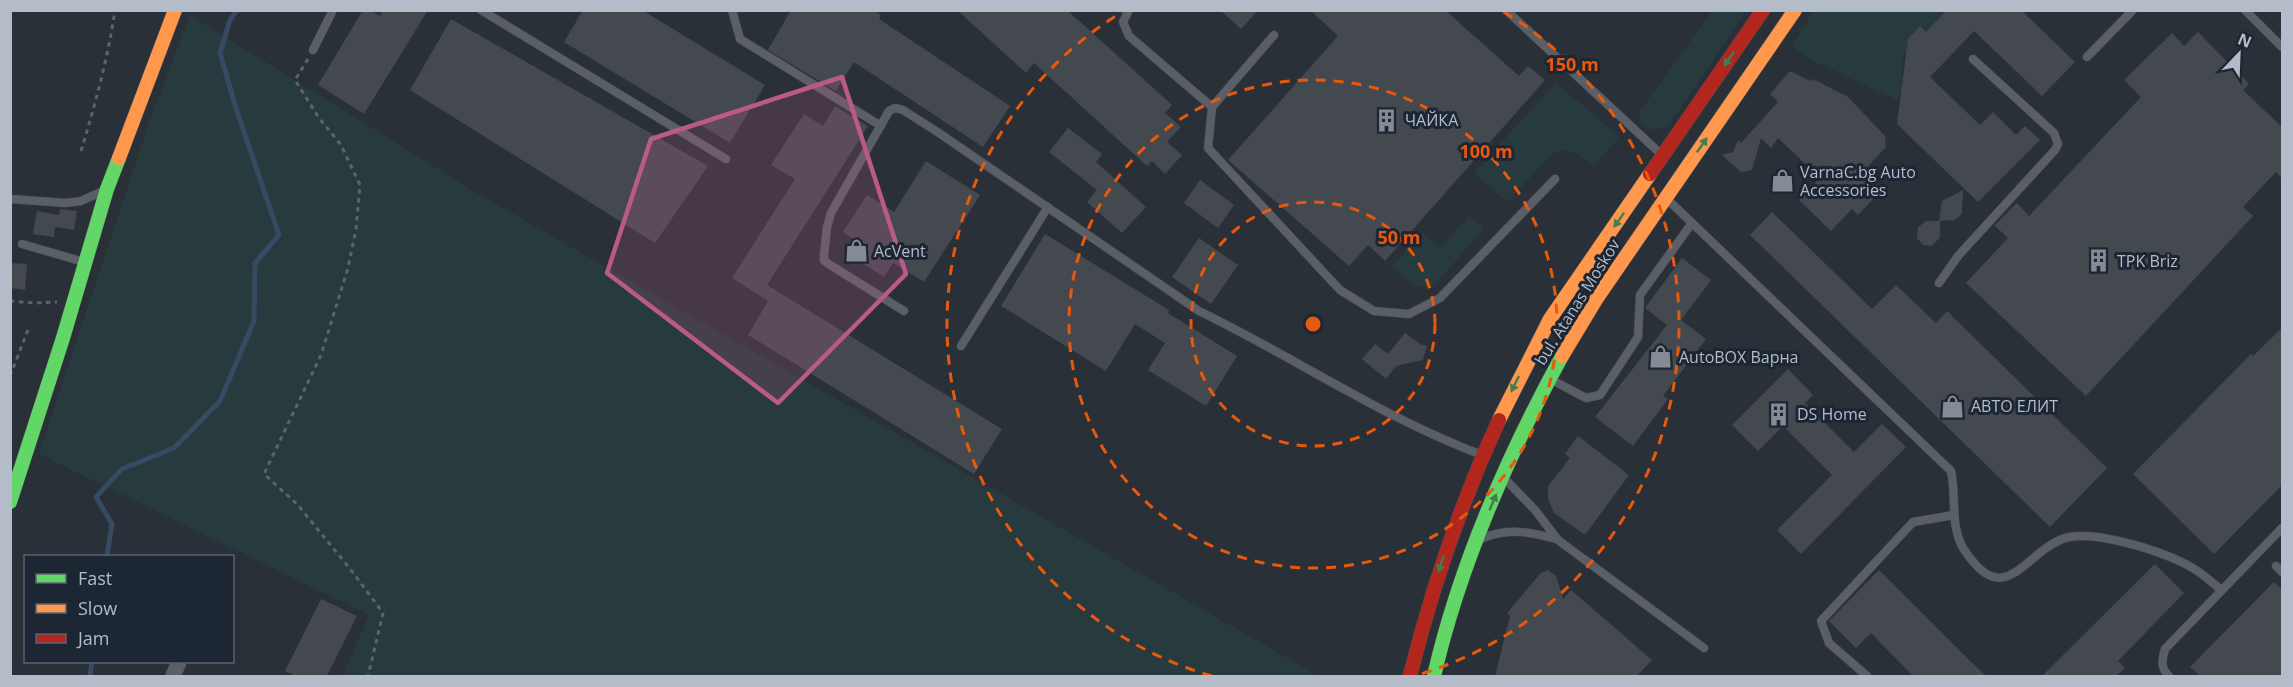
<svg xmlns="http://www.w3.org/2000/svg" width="2293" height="687" font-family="'Open Sans',sans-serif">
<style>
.green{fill:#273a3e}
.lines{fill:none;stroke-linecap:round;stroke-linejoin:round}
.stream{stroke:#384963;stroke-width:5}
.building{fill:#444950}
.lane-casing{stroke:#484c53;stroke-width:9}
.street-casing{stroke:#484c53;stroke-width:16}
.fast-casing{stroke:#484c53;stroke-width:15}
.slow-casing{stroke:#484c53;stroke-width:15}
.jam-casing{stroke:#484c53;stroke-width:15}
.path{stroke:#5d636a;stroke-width:3;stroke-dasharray:4.5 4.5;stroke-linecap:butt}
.lane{stroke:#5a5e66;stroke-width:8}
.street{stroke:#5a5e66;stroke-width:15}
.fast{stroke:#63d668;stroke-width:14}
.slow{stroke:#ff974d;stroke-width:14}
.jam{stroke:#b3261e;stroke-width:14}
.oneway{fill:#407e4e}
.marked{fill:#bc5a87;fill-opacity:0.2;stroke:#bc5a87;stroke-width:4.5;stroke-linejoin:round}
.ring{fill:none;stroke:#e8590c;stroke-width:3;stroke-dasharray:10 8}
.labels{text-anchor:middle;stroke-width:6;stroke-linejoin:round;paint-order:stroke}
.poi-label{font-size:16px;fill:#b4bcc9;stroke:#1d2633;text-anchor:start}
.street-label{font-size:16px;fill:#b4bcc9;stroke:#1d2633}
.centre{fill:#e8590c;stroke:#1d2633;stroke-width:3}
.ring-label{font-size:18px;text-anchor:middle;font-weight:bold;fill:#e8590c;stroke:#1d2633;stroke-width:6;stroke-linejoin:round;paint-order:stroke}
</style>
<rect width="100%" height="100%" fill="#2a3038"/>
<g class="green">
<path d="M1713 10 1746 11 1669 125C1656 132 1651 131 1639 123L1640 111Z"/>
<polygon points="1813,11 1947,11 1902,55 1901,94 1897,100 1805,57 1793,45"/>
<polygon points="190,15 477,193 1319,676 342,676 369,615 39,454 150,120"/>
<path d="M1556 82 1619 137 1594 166C1580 156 1572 147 1554 153L1507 202 1474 173Z"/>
<path d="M1469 216 1484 228 1433 287C1416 290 1404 278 1392 267L1422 232 1440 248Z"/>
</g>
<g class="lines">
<g class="stream">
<polyline points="107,556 112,524 96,497 122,469 174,448 220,401 254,321 255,263 279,235 236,108 220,53 230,20 237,10"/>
<polyline points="90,676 92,662"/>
</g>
</g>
<g class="building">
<polygon points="363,10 370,10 380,16 383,10 428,10 364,114 318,85"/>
<polygon points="583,10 642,10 765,85 730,143 564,42"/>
<polygon points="791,10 874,10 881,15 879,19 1010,106 983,147 854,62 836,91 768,50"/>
<polygon points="957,10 1067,10 1172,105 1165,113 1181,127 1167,142 1182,155 1165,174 1152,161 1147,166 1034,63 1026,73"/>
<polygon points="1220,10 1258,10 1241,29"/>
<polygon points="1310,10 1445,10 1519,76 1528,66 1545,80 1385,261 1368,245 1349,266 1228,160 1338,36"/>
<polygon points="1947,10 2021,10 2075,62 2042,96 1974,31 1930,77 1980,125 1993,112 2016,135 2025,126 2040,140 1978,202 1897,124 1908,39 1920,26 1926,32"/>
<polygon points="451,19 708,166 655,243 410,90"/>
<polygon points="2198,32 2249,84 2243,90 2283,128 2283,179 2276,172 2243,207 2253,216 2086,396 1966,283 2008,238 1994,225 1996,224 2017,203 2029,216 2141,97 2124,80 2172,33 2184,46"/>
<polygon points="1790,71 1810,81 1813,79 1848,97 1885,136 1886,147 1862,173 1881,191 1858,215 1852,209 1831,231 1799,200 1820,178 1778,138 1771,148 1761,138 1752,170 1741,172 1722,155 1733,152 1738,140 1741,143 1778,102 1770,94"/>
<polygon points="835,106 868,126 767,285 1002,429 974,474 748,335 768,301 732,278 795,179 771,165 804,114 823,126"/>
<polygon points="1068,128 1102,154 1096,162 1146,207 1122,233 1087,202 1097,190 1049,152"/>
<polygon points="926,161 980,195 924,282 893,263 884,277 848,254 856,241 843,232 867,195 894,212"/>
<polygon points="1200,180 1234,205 1218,228 1184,203"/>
<polygon points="1963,190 1962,213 1960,216 1954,220 1939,221 1942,201"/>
<polygon points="60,209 77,211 74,230 55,227 54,237 33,234 37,211 59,215"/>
<polygon points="1772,212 1872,309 1896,285 1936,323 1947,311 2107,468 2050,527 1750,235"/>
<polygon points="1926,221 1940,221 1940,238 1931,246 1923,245 1917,238 1918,227"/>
<polygon points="1045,234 1169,310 1168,313 1237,356 1206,406 1148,370 1165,343 1135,324 1106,371 1001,306"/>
<polygon points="1199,238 1238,265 1211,304 1172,277"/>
<polygon points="1682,258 1711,280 1681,320 1706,339 1663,396 1668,399 1633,446 1595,417 1667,325 1645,308"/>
<polygon points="10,263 27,264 25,290 10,288"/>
<polygon points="2283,327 2283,484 2214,554 2133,474 2251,354 2253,356"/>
<polygon points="1405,333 1420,344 1427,346 1423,360 1396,366 1386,379 1362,359 1375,344 1388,354"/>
<polygon points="1788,369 1813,395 1805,403 1854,452 1882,424 1906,447 1801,554 1777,530 1832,475 1783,426 1758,451 1732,425"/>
<polygon points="1578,436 1629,475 1585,535 1554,513 1548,499 1548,486 1570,458 1565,454"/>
<polygon points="2155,564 2184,593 2118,661 2125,668 2116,676 2042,676"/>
<polygon points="1548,570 1556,576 1563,599 1571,590 1652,660 1637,676 1495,676 1510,616 1507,613 1541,573"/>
<polygon points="1879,570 1963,654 1986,676 1913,676 1871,633 1856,648 1829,621"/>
<polygon points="2274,582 2283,591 2283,676 2200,676 2190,667"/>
<polygon points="321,599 357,616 327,676 296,676 285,671"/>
</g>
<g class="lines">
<defs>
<g id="lane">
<polyline points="481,10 726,159"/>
<polyline points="732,10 740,39 881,126"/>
<polyline points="1129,10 1123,22 1129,36 1212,107 1208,148 1340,290 1374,311 1409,314 1440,298 1555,179"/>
<polyline points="1506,10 1663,156"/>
<polyline points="2245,10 2282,47"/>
<polyline points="313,50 333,10"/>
<polyline points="2087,57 2133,10"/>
<polyline points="1212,107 1274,35"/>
<path d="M1666 198 1951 471C1957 497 1949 528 1965 551 2007 614 2026 547 2069 537 2101 531 2169 553 2196 570 2205 576 2213 583 2221 590"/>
<polyline points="10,199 66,203 81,201 103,191"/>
<polyline points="22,244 84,262"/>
<polyline points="1939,283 1958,256 2055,150 2058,144 2054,133 1973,59"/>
<path d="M904 311 827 263 824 260V256L827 227 831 213 889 111 895 108 903 110 939 133 1199 311C1294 357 1383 418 1482 455"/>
<polyline points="961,346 1048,207"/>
<polyline points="1550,379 1586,398 1600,395 1638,337 1640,295 1692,223"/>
<polyline points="1505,479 1535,510 1558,540 1704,648"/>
<path d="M1481 539C1507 527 1530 532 1556 539"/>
<polyline points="2276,566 2282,572"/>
<polyline points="1867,676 1829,643 1821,621 1913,522 1954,515"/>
<path d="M2169 676C2160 668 2162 660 2165 649L2282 528"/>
</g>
<polyline id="street" points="173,676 179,662"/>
<g id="fast">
<polyline points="10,502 63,338 107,189 119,158"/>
<path d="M1434 676C1459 567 1509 453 1562 356"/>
</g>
<g id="slow">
<polyline points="119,158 175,10"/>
<polyline points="1562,356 1597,298 1795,10"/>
<polyline points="1499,420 1550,319 1650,174"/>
</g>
<g id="jam">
<polyline points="1650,174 1763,10"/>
<path d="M1410 676C1432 587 1461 503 1499 420"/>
</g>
</defs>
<use href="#lane" class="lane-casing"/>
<use href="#street" class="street-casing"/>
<use href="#fast" class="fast-casing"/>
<use href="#slow" class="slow-casing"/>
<use href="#jam" class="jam-casing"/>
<g class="path">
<polyline points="308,59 295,80 319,118 341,145 360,185 356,229 348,268 321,355 264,474 297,504 351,570 383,613 368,676"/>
<path d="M81 151C95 105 108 58 115 10"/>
<polyline points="10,301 34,303 57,302"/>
<polyline points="10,376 28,330"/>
</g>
<use href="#lane" class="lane"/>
<use href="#street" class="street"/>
<use href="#fast" class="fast"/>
<use href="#slow" class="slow"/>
<use href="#jam" class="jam"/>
</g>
<defs><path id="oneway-solid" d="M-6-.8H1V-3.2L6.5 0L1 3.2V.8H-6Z" transform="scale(1.5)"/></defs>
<g class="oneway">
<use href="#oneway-solid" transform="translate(1729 59) rotate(124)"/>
<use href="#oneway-solid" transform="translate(1702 145) rotate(-55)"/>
<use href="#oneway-solid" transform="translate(1619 220) rotate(125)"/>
<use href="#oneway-solid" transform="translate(1515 384) rotate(116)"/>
<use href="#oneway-solid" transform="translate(1493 502) rotate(-67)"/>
<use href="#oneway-solid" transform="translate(1441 564) rotate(108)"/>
</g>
<path class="marked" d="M842 77 906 274 778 403 607 273 651 139Z"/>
<g class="ring">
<circle cx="1313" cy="324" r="122"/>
<circle cx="1313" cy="324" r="244"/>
<path d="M1212 676A366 366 0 0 1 1122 12M1504 12A366 366 0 0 1 1414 676"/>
</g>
<defs>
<symbol id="building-bare" viewBox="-9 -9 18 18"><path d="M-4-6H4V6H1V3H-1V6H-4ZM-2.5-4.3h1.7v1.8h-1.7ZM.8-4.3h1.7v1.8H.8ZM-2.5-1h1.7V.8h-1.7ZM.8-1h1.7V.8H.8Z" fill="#848b96" stroke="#1d2633" stroke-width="2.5" paint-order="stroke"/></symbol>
<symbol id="shop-bare" viewBox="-9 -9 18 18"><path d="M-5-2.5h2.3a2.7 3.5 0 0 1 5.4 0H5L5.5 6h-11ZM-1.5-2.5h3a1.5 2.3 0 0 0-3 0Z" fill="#848b96" stroke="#1d2633" stroke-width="2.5" paint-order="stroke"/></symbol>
</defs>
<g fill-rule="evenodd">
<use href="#building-bare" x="1370" y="104" width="33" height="33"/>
<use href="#shop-bare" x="1766" y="164" width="33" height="33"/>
<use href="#shop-bare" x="840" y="234" width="33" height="33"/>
<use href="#building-bare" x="2082" y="244" width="33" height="33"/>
<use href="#shop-bare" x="1644" y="340" width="33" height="33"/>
<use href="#shop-bare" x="1936" y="390" width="33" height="33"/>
<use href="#building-bare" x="1762" y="398" width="33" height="33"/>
</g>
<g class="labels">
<g class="poi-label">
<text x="1405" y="126">ЧАЙКА</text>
<text x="1800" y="178">VarnaC.bg Auto<tspan x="1800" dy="18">Accessories</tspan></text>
<text x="874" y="257">AcVent</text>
<text x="2117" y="267">TPK Briz</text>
<text x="1679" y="363">AutoBOX Варна</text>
<text x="1971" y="412">АВТО ЕЛИТ</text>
<text x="1797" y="420">DS Home</text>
</g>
<g class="street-label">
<text transform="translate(1577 302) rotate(-58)" y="6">bul. Atanas Moskov</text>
</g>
</g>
<circle cx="1313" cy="324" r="9" class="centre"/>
<g class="ring-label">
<text x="1572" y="71">150 m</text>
<text x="1486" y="158">100 m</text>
<text x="1399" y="244">50 m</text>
</g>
<rect width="2293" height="687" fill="none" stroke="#b4bcc9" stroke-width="24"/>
<rect x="24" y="555" width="210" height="108" fill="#1d2633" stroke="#59626f" stroke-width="1.5"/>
<rect x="36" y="574" width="30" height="9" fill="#63d668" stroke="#59626f" stroke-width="1.5"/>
<text x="78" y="585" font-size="18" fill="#b4bcc9">Fast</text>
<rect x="36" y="604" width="30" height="9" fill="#ff974d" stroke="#59626f" stroke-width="1.5"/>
<text x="78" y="615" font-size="18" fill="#b4bcc9">Slow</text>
<rect x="36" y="634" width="30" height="9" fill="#b3261e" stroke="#59626f" stroke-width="1.5"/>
<text x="78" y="645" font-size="18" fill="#b4bcc9">Jam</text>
<g transform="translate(2239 54) rotate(23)" stroke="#1d2633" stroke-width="4.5" paint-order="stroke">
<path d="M0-4.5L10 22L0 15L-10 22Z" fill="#b4bcc9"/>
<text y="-9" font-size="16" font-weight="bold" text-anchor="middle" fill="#b4bcc9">N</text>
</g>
</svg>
